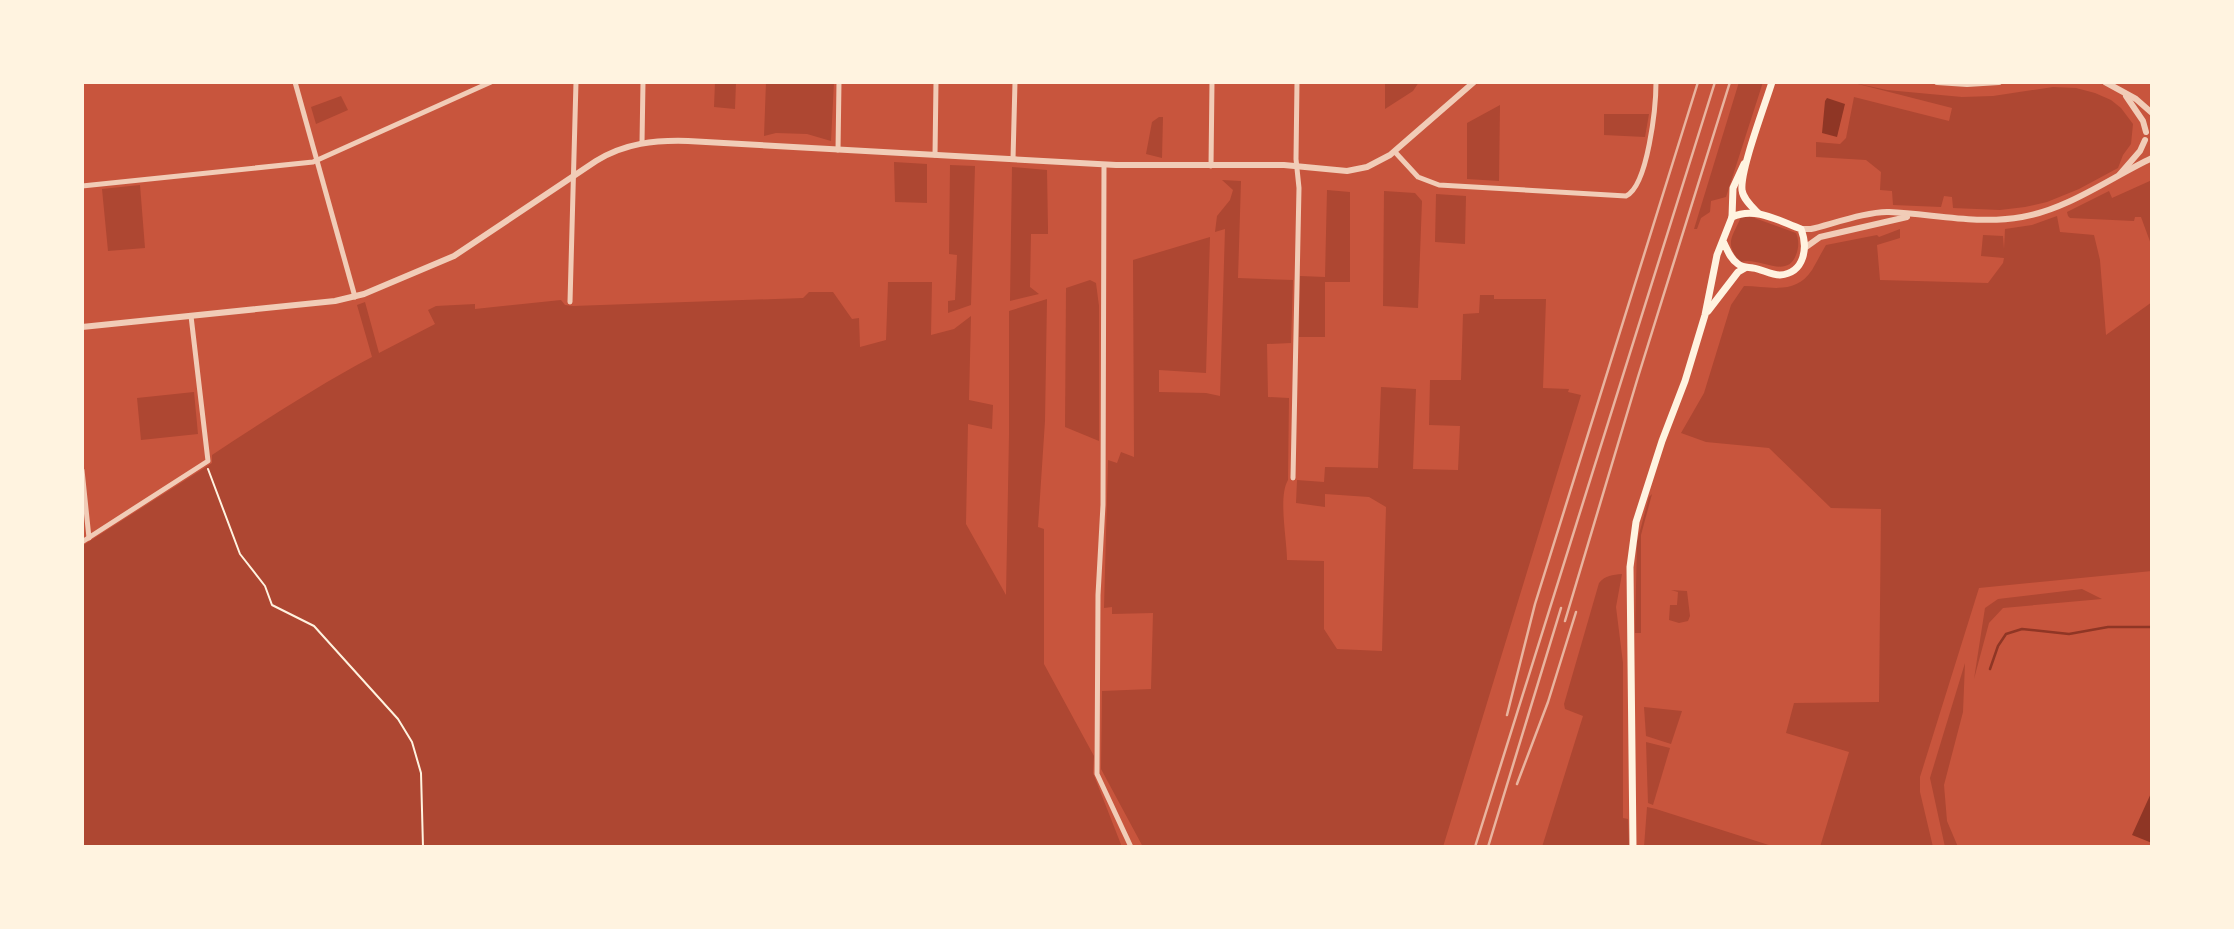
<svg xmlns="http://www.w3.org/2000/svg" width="2234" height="929" viewBox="0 0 2234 929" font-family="Figtree,sans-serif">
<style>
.green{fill:#ae4732}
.water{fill:#8f3625}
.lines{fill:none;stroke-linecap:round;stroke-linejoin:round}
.stream{stroke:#8f3625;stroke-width:2.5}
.path{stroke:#fff3e0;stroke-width:2}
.minor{stroke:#f1ccb7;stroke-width:5}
.tertiary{stroke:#f1ccb7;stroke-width:6}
.secondary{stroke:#fff3e0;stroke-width:7}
.rail{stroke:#e9b49f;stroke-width:2.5}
</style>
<rect width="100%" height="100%" fill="#c8553d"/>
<g class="green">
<polygon points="715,82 736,82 735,109 714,107"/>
<polygon points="766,82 834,82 831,141 807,134 776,133 764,136"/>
<polygon points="1385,82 1419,82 1413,91 1385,109"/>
<polygon points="1739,82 1763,82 1726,197 1711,201 1710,212 1701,218 1697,229 1694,229"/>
<polygon points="1850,82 1887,90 1962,97 1993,96 2053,87 2076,88 2095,93 2111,100 2121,108 2133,124 2131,144 2123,155 2118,168 2079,189 2047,202 2025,207 2000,210 1953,208 1952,197 1944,196 1941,207 1893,205 1892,191 1880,190 1881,172 1866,160 1816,157 1816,142 1840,144 1846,138 1854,97 1949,121 1952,108"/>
<polygon points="341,96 348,110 316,124 311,107"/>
<polygon points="1500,105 1499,181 1467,179 1467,123"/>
<polygon points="1604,114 1649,114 1645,137 1604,135"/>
<polygon points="1159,117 1163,117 1162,158 1146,154 1152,122"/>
<polygon points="894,162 927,164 927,203 895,202"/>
<polygon points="950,165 975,166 971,305 948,313 948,301 955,300 957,255 949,254"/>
<polygon points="1012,167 1047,170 1048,229 1048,234 1031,234 1030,287 1039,294 1010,301"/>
<path d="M1222,180L1241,181L1238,278L1293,280L1291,343L1267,344L1268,397L1289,398L1288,480C1278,497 1287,539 1287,560L1324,561V629L1337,649L1382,651L1386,507L1369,497L1325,494V507L1296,503L1297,480L1324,482L1325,467L1378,468L1381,387L1416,389L1413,469L1458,470L1460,426L1429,425L1430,380H1461L1463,314L1479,313L1480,295H1494V299H1546L1543,388L1569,389L1568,392L1581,395L1443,847H1143L1101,769L1102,691L1151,689L1153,613L1112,614V607L1104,608L1108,460L1117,463L1121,452L1134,457L1133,260L1210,237L1206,373L1159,370V392L1206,393L1220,396L1225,229L1215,232L1217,216L1230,200L1233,190Z"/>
<polygon points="2152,180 2152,247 2141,217 2135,217 2134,221 2070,218 2068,216 2067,212 2109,191 2112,198"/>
<polygon points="140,185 145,248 108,251 102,189"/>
<polygon points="1327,190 1350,192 1350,282 1325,282 1325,337 1299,337 1300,276 1325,277"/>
<polygon points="1384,191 1415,193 1422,201 1418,308 1383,306"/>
<polygon points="1436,194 1466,196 1465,244 1435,242"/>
<path d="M1749,216L1796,233C1799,240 1799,247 1796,255C1787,280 1758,256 1741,262C1723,244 1733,236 1741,217Z"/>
<path d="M2057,216L2060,232L2094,235L2100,260L2106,335L2152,302V571L1979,588L1920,777V792L1933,847H1820L1849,752L1786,733L1794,703L1879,702L1881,509L1831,508L1769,448L1706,442L1681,433L1704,393L1731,305L1744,286C1769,286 1795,296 1812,270C1817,262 1821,253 1826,245L1877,235L1879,237L1900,229V238L1877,245L1880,280L1988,283L2003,263L2004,258L1981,256L1983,235L2003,236L2004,249L2005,229L2032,225Z"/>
<polygon points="1090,280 1096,283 1099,306 1099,441 1065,427 1066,288"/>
<path d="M888,282H932L931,335L954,329L971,316L969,400L993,405L992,429L968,424L966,524L1006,595L1009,435V311L1047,299L1045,421L1038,527L1044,529V664L1094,756L1093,773L1122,847H82V546L212,463V455C264,421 317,386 372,357L357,305L365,302L379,353L435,324L428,310L436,306L475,304V309L561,300L565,305L573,306L803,298L809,292H833L852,319L859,318L860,347L886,340Z"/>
<polygon points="194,392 198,434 141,440 137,398"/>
<polygon points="1652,494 1641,535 1641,633 1635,633 1637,542 1649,497"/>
<path d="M1622,574L1616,607L1623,663V818L1628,819L1629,847H1542L1583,716L1565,709L1564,704L1599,583C1606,575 1612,575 1622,574Z"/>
<polygon points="2082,589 2102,599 2003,608 1989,623 1974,679 1985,608 1998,599"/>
<polygon points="1671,590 1687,591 1690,616 1688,621 1679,623 1669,620 1670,605 1677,605 1678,592"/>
<polygon points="1965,663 1963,712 1944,785 1947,821 1958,847 1945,847 1930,778"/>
<polygon points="1644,707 1682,711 1671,744 1646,736"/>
<polygon points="1646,742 1670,748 1653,805 1648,803"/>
<polygon points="1647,807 1656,809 1775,847 1644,847"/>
</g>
<g class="water">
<polygon points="1827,98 1845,104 1837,137 1822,133 1825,101"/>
<polygon points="2152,791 2152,843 2132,835"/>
</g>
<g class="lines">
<polyline class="stream" points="1990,669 1998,646 2006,634 2022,629 2069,634 2108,627 2152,627"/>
<polyline class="path" points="208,469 240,554 265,586 272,605 314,626 398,719 412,742 421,773 423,847"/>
<g class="minor">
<polyline points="295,82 355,297"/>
<polyline points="642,143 643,82"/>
<polyline points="838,150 839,82"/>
<path d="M1395,152L1418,177L1439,185L1626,196C1648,186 1656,106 1656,82"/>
<polyline points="935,155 936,82"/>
<polyline points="1013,159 1015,82"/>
<polyline points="1104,165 1103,505 1098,595 1097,774 1131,847"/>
<polyline points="1211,166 1212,82"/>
<polyline points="82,186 313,162 491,82"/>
<polyline points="570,302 576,82"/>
<polyline points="82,470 89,538"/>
<polyline points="1293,478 1299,188 1296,159 1297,82"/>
<polyline points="82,542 208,461 191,316"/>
</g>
<g class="tertiary">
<polyline points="1937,82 1967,84 1999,82"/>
<polyline points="2105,82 2136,99 2152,113"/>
<polyline points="2126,96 2143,121 2146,132"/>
<polyline points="2120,174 2140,151 2145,140"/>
<path d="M1801,229H1811C1832,224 1869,211 1889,212C1933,214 1978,225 2022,217C2068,209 2110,178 2152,158"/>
<polyline points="1806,247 1820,237 1907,217"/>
<path d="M82,327L335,301L364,294L454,256L596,161C625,143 655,140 688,141L1116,165H1284L1347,171L1367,167L1390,155L1474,82"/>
</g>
<g class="secondary">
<path d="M1758,213C1752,207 1743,199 1742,190C1740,170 1765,105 1772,82"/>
<polyline points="1732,217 1733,188 1744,164"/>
<polyline points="1708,311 1738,272 1745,268"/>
<path d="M1633,847L1630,567L1636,522L1662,441L1685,381L1705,315L1717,255L1732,217C1755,206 1779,221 1801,229C1808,247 1805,273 1780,275C1770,275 1762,269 1753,268C1748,267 1743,268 1738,264C1730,259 1727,249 1723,241"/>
</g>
<g class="rail">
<polyline points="1565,621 1638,377 1730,82"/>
<polyline points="1507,715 1535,604 1698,82"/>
<polyline points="1517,784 1548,702 1576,612"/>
<polyline points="1475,847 1715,82"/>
<polyline points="1488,847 1561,608"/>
</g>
</g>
<rect width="2234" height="929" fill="none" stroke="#fff3e0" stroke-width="168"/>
</svg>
